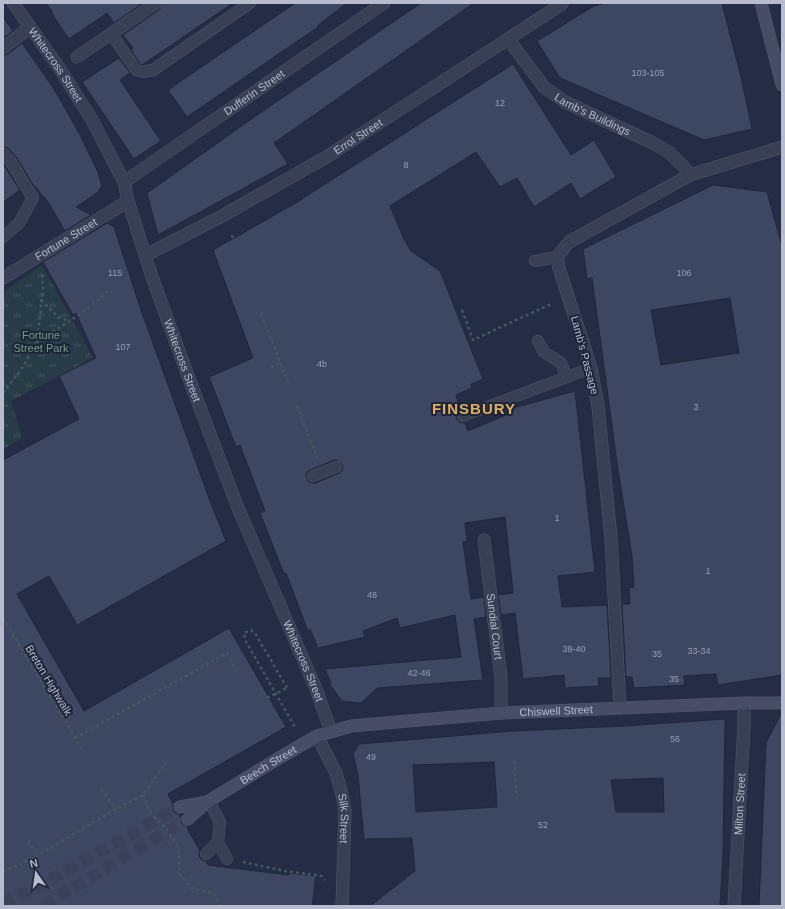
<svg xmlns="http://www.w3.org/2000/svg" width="785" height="909" viewBox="0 0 785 909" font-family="Helvetica,sans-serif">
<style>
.park{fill:url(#park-tufts)}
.building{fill:#3e4762;stroke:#20263c;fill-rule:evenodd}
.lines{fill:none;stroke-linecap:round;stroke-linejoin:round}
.tertiary-tunnel{stroke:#3b415a;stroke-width:12;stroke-dasharray:12 6;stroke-linecap:butt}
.secondary-tunnel{stroke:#3b415a;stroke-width:12;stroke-dasharray:12 6;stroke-linecap:butt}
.service-casing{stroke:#52576b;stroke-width:12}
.minor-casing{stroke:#52576b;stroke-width:13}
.secondary-casing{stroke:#52576b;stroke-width:13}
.path{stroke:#42585f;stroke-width:2.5;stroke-dasharray:3 3;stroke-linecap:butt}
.service{stroke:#393f54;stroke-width:11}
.minor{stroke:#393f54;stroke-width:12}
.secondary{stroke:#474d67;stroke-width:12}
.path-bridge{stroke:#42585f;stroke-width:2.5;stroke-dasharray:3 3;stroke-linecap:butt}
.labels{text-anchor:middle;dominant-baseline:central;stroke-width:4;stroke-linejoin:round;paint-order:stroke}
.number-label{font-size:9px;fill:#999eb3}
.street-label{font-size:11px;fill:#b7bbce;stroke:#1e243a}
.park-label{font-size:11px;fill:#6ca082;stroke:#1e243a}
.district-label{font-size:15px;font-weight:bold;letter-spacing:1px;fill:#dfaf61;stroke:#1e243a}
</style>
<defs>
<pattern id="park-tufts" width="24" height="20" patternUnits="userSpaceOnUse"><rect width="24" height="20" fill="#273c46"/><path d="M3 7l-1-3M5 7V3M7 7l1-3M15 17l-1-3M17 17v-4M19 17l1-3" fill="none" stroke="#445660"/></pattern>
</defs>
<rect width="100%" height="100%" fill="#252c45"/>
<polygon class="park" points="42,265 93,358 11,401 22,438 3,450 3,292"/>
<g class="building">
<polygon points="46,3 143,3 114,23 107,13 69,39 52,14 53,13"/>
<polygon points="163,3 233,3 142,65 140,64 131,50 133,48 123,35 160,9"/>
<polygon points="295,3 347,3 317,26 318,27 187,117 168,90"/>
<polygon points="421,3 474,3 274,143 288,164 158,235 147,193 260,113"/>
<polygon points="606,3 722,3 741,77 752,129 704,140 560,78 537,41 594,6"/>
<polygon points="3,17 13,31 3,38"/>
<polygon points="22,43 54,89 79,133 98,172 102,186 98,192 76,207 91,215 65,231 48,202 32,183 17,158 8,148 3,146 3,55 8,54"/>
<polygon points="119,58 130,73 120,80 161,141 134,159 82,82"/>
<path d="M513,64L571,155L594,140L616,177L580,199L571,183L534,207L517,178L500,187L476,152L390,206L404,239L411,251L440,271L483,379L471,384L472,388L456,395L460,409L457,412L456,418L459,422L465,423L468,431L513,412V408L575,391L595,572L558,576L562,607L607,605L611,678H598L599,686L565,688L564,675L523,679L515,613L501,615L498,595L513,593L505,517L465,523L467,541L463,542L471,599L484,597L486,617L474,619L483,680L377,688L361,703L342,701L330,685L331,683L325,669L461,657L455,615L400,628L397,618L363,631L365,637L318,648L310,629L308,631L286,573L284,574L260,513L265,511L240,445L236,447L209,377L253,358L213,250L294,204ZM334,460H337L342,464L343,468L341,472L316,483H312L308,481L306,475L308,471Z"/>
<polygon points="3,164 20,190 3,202"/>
<path d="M713,185L767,192L782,246V675L718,685L716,674L684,676L685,685L634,688L632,677H626L622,604H630L629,588L634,587L632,556L618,470L592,278L587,279L583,249ZM730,298L739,353L661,365L651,310Z"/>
<polygon points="107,223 114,227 142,313 210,501 226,541 77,625 49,576 17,594 84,711 229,628 286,727 168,794 173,804 173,808 174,812 179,814 182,824 186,826 200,851 199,856 201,859 206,861 208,865 289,875 289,873 316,876 312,906 3,906 3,460 79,419 59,376 96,358 76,313 73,315 43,262"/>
<polygon points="782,712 782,906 759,906 766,743"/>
<path d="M725,719L723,854L720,906H370L415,871L412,838L364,839L358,775L353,754L359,744L513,731L625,726ZM494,762L497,807L416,812L413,765ZM663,778L664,812H616L611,780Z"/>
</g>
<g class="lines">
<polyline class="tertiary-tunnel" points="3,895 8,903"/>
<g class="secondary-tunnel">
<polyline points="3,906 180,807"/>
<polyline points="43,906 188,819"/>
</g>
<defs>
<g id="service">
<polyline points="111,33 136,70 143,72 153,70 250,3"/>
<polyline points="3,153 11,162 33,198 19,223 3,237"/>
<polyline points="535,261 557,257"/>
<polyline points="538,341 544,352 561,363 567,377"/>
<polyline points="463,416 591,368"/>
<polyline points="313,476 336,467"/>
<polyline points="209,801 220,822 218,842 227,859"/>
<polyline points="206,854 218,842"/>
</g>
<g id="minor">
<path id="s1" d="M13,3L60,69L92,120L124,182L128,201L152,277L191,384L238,508L316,689L331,731"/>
<path id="s2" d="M508,39L544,87L565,102L653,143L670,153L683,166L690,175"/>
<polyline points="3,48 30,27"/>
<polyline points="77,57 156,3"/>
<path id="s3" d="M124,182L384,3"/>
<path id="s4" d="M146,255L224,215L328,156L562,4"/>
<path id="s5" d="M3,278L128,201"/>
<path id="s6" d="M484,540L501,677V713"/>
<polyline points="620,708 611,538 598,406 591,368 559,268 557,257 569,242 690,175 782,147"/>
<path id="s7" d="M317,736L336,773L342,794L345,810L342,906"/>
<path id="s8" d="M734,906L744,726V703"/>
</g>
<g id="secondary">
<polyline points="761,3 782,85"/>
<polyline points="180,807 207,802"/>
<path id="s9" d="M188,819L207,802L279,758L317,736L351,726L501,713L744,703H782"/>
</g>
</defs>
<use href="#service" class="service-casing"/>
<use href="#minor" class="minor-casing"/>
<use href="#secondary" class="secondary-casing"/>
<g class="path">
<polyline points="232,235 233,239"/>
<polyline points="41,300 58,317 69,321"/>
<polyline points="462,310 473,340 553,303"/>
<polyline points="261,313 289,385"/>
<path d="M37,341C62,326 87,312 107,291"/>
<polyline points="271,367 280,363"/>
<polyline points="3,393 22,368 37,342 43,288 42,273"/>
<polyline points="297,406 317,458"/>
<polyline points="3,618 82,749"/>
<polyline points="287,688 255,633 251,630 244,633 245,640 295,727"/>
<polyline points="75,738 227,653 236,671"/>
<polyline points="514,761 517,798"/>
<polyline points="101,789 116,809"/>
<polyline points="143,795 151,814 165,827 178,847 180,874 191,888 214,894 221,906"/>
<polyline points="28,841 37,856"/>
<polyline points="243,862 285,871 322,876 325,880"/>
<polyline points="3,872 37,856 116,809 143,795 166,762"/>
</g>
<use href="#service" class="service"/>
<use href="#minor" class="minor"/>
<use href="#secondary" class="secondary"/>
<polyline class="path-bridge" points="267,698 287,688"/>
</g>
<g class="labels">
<g class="number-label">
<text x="648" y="73">103-105</text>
<text x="500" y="103">12</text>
<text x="406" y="165">8</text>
<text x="115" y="273">115</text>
<text x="684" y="273">106</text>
<text x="123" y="347">107</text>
<text x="322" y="364">4b</text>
<text x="696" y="407">3</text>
<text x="557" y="518">1</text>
<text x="708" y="571">1</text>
<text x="372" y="595">48</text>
<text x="574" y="649">39-40</text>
<text x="699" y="651">33-34</text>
<text x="657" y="654">35</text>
<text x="419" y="673">42-46</text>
<text x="674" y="679">35</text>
<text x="675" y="739">56</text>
<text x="371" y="757">49</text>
<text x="543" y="825">52</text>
</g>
<g class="street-label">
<text stroke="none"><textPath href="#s1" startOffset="75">Whitecross Street</textPath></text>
<text stroke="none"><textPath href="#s3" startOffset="158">Dufferin Street</textPath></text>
<text stroke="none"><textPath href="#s2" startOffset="116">Lamb's Buildings</textPath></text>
<text stroke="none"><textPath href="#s4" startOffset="243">Errol Street</textPath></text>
<text stroke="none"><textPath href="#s5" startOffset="74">Fortune Street</textPath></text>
<text transform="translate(585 355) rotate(75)">Lamb's Passage</text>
<text stroke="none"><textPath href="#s1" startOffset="399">Whitecross Street</textPath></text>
<text stroke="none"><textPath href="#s6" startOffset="87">Sundial Court</textPath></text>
<text stroke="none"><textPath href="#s1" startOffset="723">Whitecross Street</textPath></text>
<text transform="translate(49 680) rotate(59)">Breton Highwalk</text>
<text stroke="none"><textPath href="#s9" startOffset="395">Chiswell Street</textPath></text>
<text stroke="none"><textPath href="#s9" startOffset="97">Beech Street</textPath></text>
<text stroke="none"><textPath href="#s8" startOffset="102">Milton Street</textPath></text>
<text stroke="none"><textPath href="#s7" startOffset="88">Silk Street</textPath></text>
</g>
<g class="park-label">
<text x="41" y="335">Fortune<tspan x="41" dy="13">Street Park</tspan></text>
</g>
<g class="district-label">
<text x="474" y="408">FINSBURY</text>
</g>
</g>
<rect width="785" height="909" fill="none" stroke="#b7bbce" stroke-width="8"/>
<g transform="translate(36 873) rotate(347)" stroke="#1e243a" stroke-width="3" paint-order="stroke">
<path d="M0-3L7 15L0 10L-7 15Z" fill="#b7bbce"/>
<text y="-6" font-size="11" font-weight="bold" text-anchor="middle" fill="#b7bbce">N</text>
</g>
</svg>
